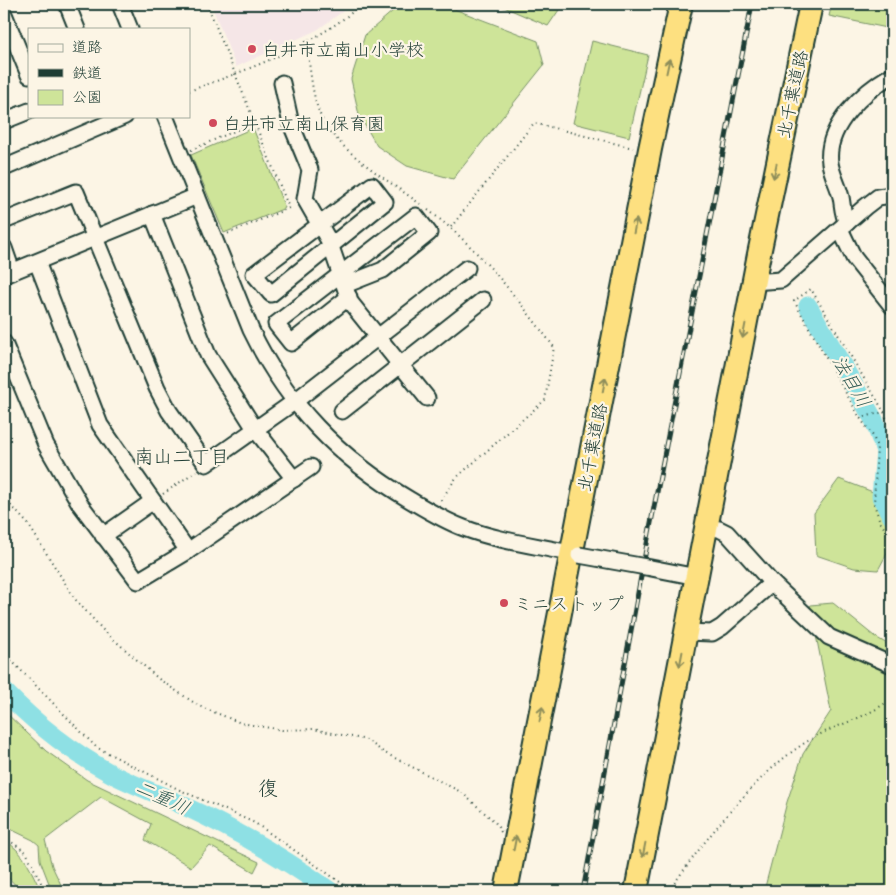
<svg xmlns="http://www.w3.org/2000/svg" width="896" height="895" viewBox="0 0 896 895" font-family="Delius,'Klee One',sans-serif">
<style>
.built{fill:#f5e6e7}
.green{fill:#cee499;stroke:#769066}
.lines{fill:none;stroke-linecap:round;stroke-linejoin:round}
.river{stroke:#8ee0e4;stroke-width:19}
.minor-casing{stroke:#1f3d34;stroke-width:19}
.highway-casing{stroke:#1f3d34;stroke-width:26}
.path{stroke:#1f3d34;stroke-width:2;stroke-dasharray:1 4;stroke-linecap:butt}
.minor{stroke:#fcf5e5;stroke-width:15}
.highway{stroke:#fde080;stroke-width:22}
.rail-casing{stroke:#1f3d34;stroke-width:5}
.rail{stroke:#fcf5e5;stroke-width:3;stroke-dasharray:9;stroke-linecap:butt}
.minor-bridge-casing{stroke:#1f3d34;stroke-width:19;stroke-linecap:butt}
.minor-bridge{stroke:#fcf5e5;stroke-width:15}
.oneway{stroke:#8e8e5a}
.poi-dot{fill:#d1495b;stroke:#fcf5e5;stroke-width:2}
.labels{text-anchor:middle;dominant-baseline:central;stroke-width:4.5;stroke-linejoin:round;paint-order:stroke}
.poi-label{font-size:18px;fill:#1f3d34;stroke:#fcf5e5;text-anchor:start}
.street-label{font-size:18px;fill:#1f3d34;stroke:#fcf5e5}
.water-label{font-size:19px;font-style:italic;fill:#355e57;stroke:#fcf5e5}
.neighbourhood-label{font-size:19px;fill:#1f3d34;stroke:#fcf5e5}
.quarter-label{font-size:20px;fill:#1f3d34;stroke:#fcf5e5}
</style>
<rect width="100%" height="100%" fill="#fcf5e5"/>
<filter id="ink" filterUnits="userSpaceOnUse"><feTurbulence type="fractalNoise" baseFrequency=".02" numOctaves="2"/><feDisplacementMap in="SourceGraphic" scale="10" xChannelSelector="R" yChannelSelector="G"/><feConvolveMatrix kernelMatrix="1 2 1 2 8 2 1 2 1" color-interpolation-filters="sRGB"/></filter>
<g filter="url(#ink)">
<polygon class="built" points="211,4 353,4 317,30 236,67"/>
<g class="green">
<polygon points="401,4 441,4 538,41 544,65 453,179 407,166 377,146 359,115 351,79 365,35"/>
<polygon points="497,4 563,4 548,26"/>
<polygon points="832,4 892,4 892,29 829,16"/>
<polygon points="592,41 648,55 629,137 573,123"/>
<polygon points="253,128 285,208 224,233 191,155"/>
<polygon points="839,479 873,492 892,531 892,544 878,570 854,568 816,555 814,513"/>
<polygon points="833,603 874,636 892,647 892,891 764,891 787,802 803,754 831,711 810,605"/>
<polygon points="4,711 46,751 87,780 259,862 254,872 210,846 191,867 145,840 151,824 101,797 45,840 52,866 64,891 52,891 40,860 39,845 33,840 4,826"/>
<path d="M4,840C24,851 31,871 41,891H21L4,873Z"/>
</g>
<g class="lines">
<g class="river">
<polyline points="808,306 874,420 885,451 881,497 892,517"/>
<path d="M4,691C36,724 71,752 112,774C135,786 159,794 182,805C234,829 284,858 330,891"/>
</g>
<defs>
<g id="minor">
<polyline points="67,4 77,29"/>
<polyline points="120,4 130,29"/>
<polyline points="4,14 29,75"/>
<polyline points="282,83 291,124 310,170 305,199 329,241 350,302 427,398"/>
<path d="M165,116L251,330C287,405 339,458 410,500C427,510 445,521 464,528C501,542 541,546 579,555"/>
<polyline points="4,121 29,111"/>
<polyline points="4,168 125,116"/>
<polygon points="372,185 385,202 271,294 254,274"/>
<polyline points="152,214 208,355 255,429 294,479"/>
<polyline points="4,221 76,192 157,388 169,411 206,464 294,402 467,268"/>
<path d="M847,223C842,213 843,207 841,197C838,185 832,175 830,163C825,126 864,91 892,75"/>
<polyline points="840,229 854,258 892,306"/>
<polyline points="4,248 12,271"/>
<polyline points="37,262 100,425 188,551"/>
<polyline points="4,275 197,196"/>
<polyline points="753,282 781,280 865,207 878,197 892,195"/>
<polyline points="345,285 383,270 429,233 416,216 276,324 291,343 349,297"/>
<polyline points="4,343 46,445 80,504 138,581 188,551 311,467"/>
<polyline points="342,411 483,300"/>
<polyline points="706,527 719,529 727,533 772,583 829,637 892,665"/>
<polyline points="103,536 153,501"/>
<polyline points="646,567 697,577"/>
<polyline points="686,632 712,633 722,627 772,583"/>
</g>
<g id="highway">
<polyline points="506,891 650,149 681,4"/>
<polyline points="636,891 759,254 811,4"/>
</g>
</defs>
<use href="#minor" class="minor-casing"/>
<use href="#highway" class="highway-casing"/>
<g class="path">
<polyline points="207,4 289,208 227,234"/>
<path d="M306,41C310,64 311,90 319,112C332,148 390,181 420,204"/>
<path d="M189,91C249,69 313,47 362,4"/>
<polyline points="191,150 255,122"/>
<path d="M428,210C479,248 516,297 554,347L545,400L456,478L439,503"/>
<polyline points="451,227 534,123 633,148"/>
<polyline points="860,418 892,410"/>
<polyline points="892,437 884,412 811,289 794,301 860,418 873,436 877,447 874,504 880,522 892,539"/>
<polyline points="163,494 196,471"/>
<polyline points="4,498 28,524 75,599 103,630 160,680 199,706 241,723 282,730 313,729 367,740 383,752 461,792 495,822 501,832"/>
<polyline points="4,653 96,747 180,790 255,823 353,891"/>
<polyline points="4,837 26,852 45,891"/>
<path d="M669,891C702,843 758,771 808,741C835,724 867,719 892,698"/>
</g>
<use href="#minor" class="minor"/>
<use href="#highway" class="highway"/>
<defs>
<polyline id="rail" points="583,891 649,533 752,4"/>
</defs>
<use href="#rail" class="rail-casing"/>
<use href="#rail" class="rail"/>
<defs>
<polyline id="minor-bridge" points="579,555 646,567"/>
</defs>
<use href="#minor-bridge" class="minor-bridge-casing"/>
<use href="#minor-bridge" class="minor-bridge"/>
</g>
<defs><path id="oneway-shaft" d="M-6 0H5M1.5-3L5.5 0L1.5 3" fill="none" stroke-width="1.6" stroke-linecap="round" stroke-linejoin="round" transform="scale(1.25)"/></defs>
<g class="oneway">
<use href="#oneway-shaft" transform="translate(668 66) rotate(-78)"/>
<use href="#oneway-shaft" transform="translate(775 171) rotate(102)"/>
<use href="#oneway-shaft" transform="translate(635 226) rotate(-79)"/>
<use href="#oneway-shaft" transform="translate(744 331) rotate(101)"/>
<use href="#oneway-shaft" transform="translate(604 385) rotate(-79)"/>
<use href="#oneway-shaft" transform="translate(681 659) rotate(101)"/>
<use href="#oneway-shaft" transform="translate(541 714) rotate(-79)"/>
<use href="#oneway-shaft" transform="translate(515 843) rotate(-79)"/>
<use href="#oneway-shaft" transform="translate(644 850) rotate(101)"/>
</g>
</g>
<g class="poi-dot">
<circle cx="252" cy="49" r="5"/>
<circle cx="213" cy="123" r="5"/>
<circle cx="504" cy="603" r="5"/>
</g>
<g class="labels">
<g class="poi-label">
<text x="262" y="49">白井市立南山小学校</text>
<text x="223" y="123">白井市立南山保育園</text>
<text x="514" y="603">ミニストップ</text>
</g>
<g class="street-label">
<text transform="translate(792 94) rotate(-78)">北千葉道路</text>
<text transform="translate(592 447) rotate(-79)">北千葉道路</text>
</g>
<g class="water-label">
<text transform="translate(852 381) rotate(60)">法目川</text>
<text transform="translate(163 797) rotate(25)">二重川</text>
</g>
<g class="neighbourhood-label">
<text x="182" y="456">南山二丁目</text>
</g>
<g class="quarter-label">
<text x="268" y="787">復</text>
</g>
</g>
<rect width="896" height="895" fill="none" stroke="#fcf5e5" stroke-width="20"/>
<rect x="10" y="10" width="876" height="875" fill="none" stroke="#1f3d34" stroke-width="2" filter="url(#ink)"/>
<rect x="28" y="28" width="162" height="90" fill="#fcf5e5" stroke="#a4ab9e"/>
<rect x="38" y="44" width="25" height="8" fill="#fcf5e5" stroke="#a4ab9e"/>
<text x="72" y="52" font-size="15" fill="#1f3d34">道路</text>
<rect x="38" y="69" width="25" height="8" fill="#1f3d34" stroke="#a4ab9e"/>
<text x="72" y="78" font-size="15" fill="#1f3d34">鉄道</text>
<rect x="38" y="90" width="25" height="15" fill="#cee499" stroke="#a4ab9e"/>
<text x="72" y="102" font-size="15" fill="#1f3d34">公園</text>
</svg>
